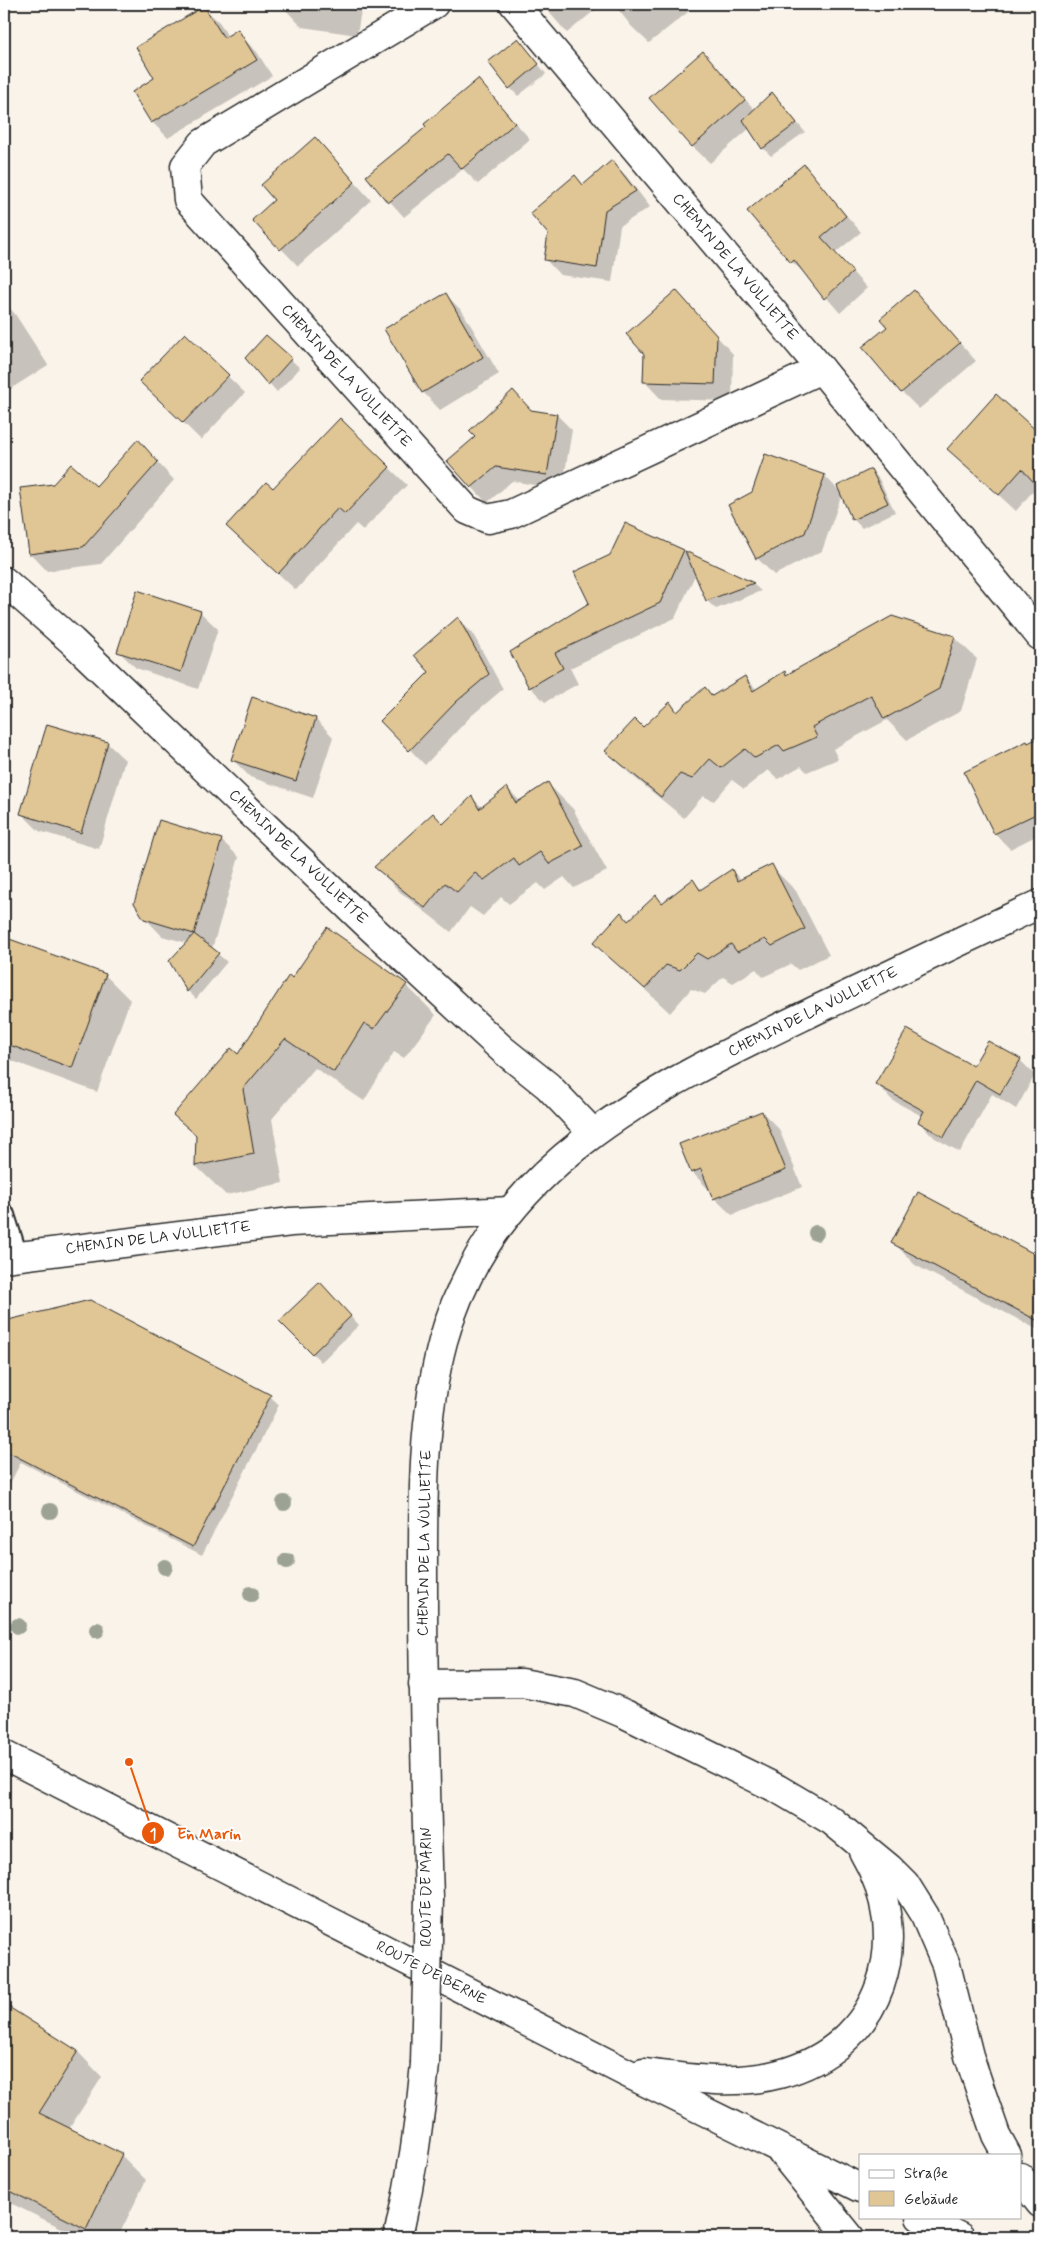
<svg xmlns="http://www.w3.org/2000/svg" width="1044" height="2241" viewBox="0 0 1044 2241" font-family="Mynerve,sans-serif">
<style>
.shadow{fill:#0003}
.building{fill:#e0c595;stroke:#2b2b2b}
.lines{fill:none;stroke-linecap:round;stroke-linejoin:round}
.lane-casing{stroke:#2b2b2b;stroke-width:24}
.street-casing{stroke:#2b2b2b;stroke-width:31}
.secondary-casing{stroke:#2b2b2b;stroke-width:31}
.primary-casing{stroke:#2b2b2b;stroke-width:31}
.lane{stroke:#fff;stroke-width:20}
.street{stroke:#fff;stroke-width:28}
.secondary{stroke:#fff;stroke-width:28}
.primary{stroke:#fff;stroke-width:28}
.secondary-bridge-casing{stroke:#2b2b2b;stroke-width:31;stroke-linecap:butt}
.secondary-bridge{stroke:#fff;stroke-width:28}
.tree{fill:#9ca395}
.labels{text-anchor:middle;dominant-baseline:central;stroke-width:4;stroke-linejoin:round;paint-order:stroke}
.street-label{font-size:15px;fill:#2b2b2b;stroke:#fff}
.leader{fill:none;stroke:#e8590c;stroke-width:2}
.callout-dot{fill:#e8590c;stroke:#fff;stroke-width:2}
.mark-label{font-size:15px;text-anchor:middle;font-weight:bold;fill:#fff}
.callout-label{font-size:16px;text-anchor:middle;font-weight:bold;fill:#e8590c;stroke:#fff;stroke-width:4;stroke-linejoin:round;paint-order:stroke}
</style>
<rect width="100%" height="100%" fill="#f9f3ea"/>
<filter id="ink" filterUnits="userSpaceOnUse"><feTurbulence type="fractalNoise" baseFrequency=".02" numOctaves="2"/><feDisplacementMap in="SourceGraphic" scale="10" xChannelSelector="R" yChannelSelector="G"/><feConvolveMatrix kernelMatrix="1 2 1 2 8 2 1 2 1" color-interpolation-filters="sRGB"/></filter>
<g filter="url(#ink)">
<g class="shadow">
<polygon points="286,4 362,4 357,35 302,27 285,9"/>
<polygon points="542,4 590,4 595,10 567,33"/>
<polygon points="614,4 690,4 688,12 649,43 631,26"/>
<polygon points="204,8 220,23 228,37 241,36 257,52 272,76 168,138 152,122 134,92 156,79"/>
<polygon points="526,48 546,74 518,96 510,88"/>
<polygon points="703,53 755,110 772,93 805,132 771,156 763,148 750,128 710,163 692,146"/>
<polygon points="477,80 530,139 478,184 463,169 404,217 367,176 428,127"/>
<polygon points="315,138 371,200 298,266 254,220 275,200"/>
<polygon points="612,161 627,177 650,207 620,226 612,282 560,275 545,259 575,176 584,186"/>
<polygon points="803,166 861,232 835,253 867,288 840,313 808,276 792,262"/>
<polygon points="675,291 733,354 732,401 661,399 644,381"/>
<polygon points="914,292 976,361 919,409 902,392 889,327"/>
<polygon points="445,294 463,312 499,374 440,410 423,392 386,329"/>
<polygon points="4,302 15,314 48,365 4,393"/>
<polygon points="185,335 245,393 201,440 141,381"/>
<polygon points="266,337 300,368 277,392 247,358"/>
<polygon points="996,395 1040,435 1040,487 1038,485 1016,511 949,449"/>
<polygon points="531,411 557,415 572,430 562,490 512,481 487,503 472,487"/>
<polygon points="340,420 407,485 363,530 356,524 296,590 245,543 273,489"/>
<polygon points="138,441 174,480 101,564 47,571 30,553 96,487"/>
<polygon points="871,470 879,479 895,512 862,528 853,519 842,494 822,551 774,575 757,558 825,476 840,492"/>
<polygon points="683,551 689,557 688,553 753,584 761,591 716,609 707,601 696,573 675,618 570,668 578,684 545,702 530,687 511,652"/>
<polygon points="200,612 218,629 198,689 136,668 118,651"/>
<polygon points="458,619 473,634 503,689 470,717 425,765 382,721 431,672"/>
<polygon points="954,637 977,659 961,711 907,740 887,720 833,749 838,759 807,772 801,766 778,779 768,770 744,789 732,780 714,801 703,796 684,818 629,773 607,751 643,729 670,704 678,712 705,688 714,697 745,677 757,690 785,673 787,676"/>
<polygon points="252,699 316,719 333,737 313,798 250,777 233,760"/>
<polygon points="1040,738 1040,834 1010,849 995,834 966,772"/>
<polygon points="107,743 125,760 99,849 39,831 22,814"/>
<polygon points="548,784 573,809 607,871 574,888 564,877 545,890 538,883 509,904 501,897 483,916 470,907 451,932 400,892 376,867 444,825 472,798 483,808 507,788 521,802"/>
<polygon points="221,840 239,857 212,949 227,962 196,999 188,991 187,943 162,936 145,918"/>
<polygon points="771,866 796,891 829,955 798,970 791,964 763,977 756,969 733,983 723,977 705,994 691,989 670,1013 595,943 621,914 629,922 656,896 663,904 693,881 702,890 732,871 741,880"/>
<polygon points="4,938 105,975 130,1000 97,1092 4,1058"/>
<polygon points="293,980 406,985 436,1015 404,1058 394,1052 364,1101 315,1068 272,1119 283,1183 226,1195 196,1166 197,1137 175,1115 239,1056"/>
<polygon points="1040,1013 1040,1026 1035,1021"/>
<polygon points="1020,1060 1035,1075 1016,1109 992,1094 960,1152 935,1138 919,1122 922,1116 892,1100 877,1084"/>
<polygon points="762,1112 779,1129 802,1187 732,1215 714,1198 711,1189 709,1190 692,1172"/>
<polygon points="918,1193 1040,1258 1040,1331 915,1265 893,1242"/>
<polygon points="320,1284 359,1325 321,1362 281,1321"/>
<polygon points="90,1301 270,1396 279,1405 202,1555 21,1462 4,1495 4,1322"/>
<polygon points="4,2006 78,2052 102,2077 69,2129 121,2155 146,2180 118,2237 80,2237 4,2200"/>
</g>
<g class="building">
<polygon points="204,6 224,38 238,29 257,60 151,123 132,92 154,78 136,47"/>
<polygon points="518,38 539,64 509,89 488,62"/>
<polygon points="703,51 745,100 692,147 649,98"/>
<polygon points="478,79 515,123 462,169 448,154 388,203 366,176 426,127 424,124"/>
<polygon points="772,92 797,123 762,149 743,120"/>
<polygon points="315,137 355,182 280,250 252,220 274,200 261,185"/>
<polygon points="612,160 636,191 605,210 597,268 544,260 548,234 530,213 575,175 583,185"/>
<polygon points="804,164 846,216 821,237 853,272 824,299 794,260 791,263 747,211"/>
<polygon points="676,290 717,336 715,384 643,382 644,354 626,334"/>
<polygon points="914,290 960,343 901,393 862,347 887,327 880,319"/>
<polygon points="446,293 483,357 422,393 384,329"/>
<polygon points="185,333 229,375 183,423 139,381"/>
<polygon points="266,335 292,358 268,385 245,358"/>
<polygon points="513,390 531,410 557,414 547,475 496,467 471,488 447,461 475,437 469,431"/>
<polygon points="996,394 1040,434 1040,489 1022,469 999,495 947,449"/>
<polygon points="340,418 390,467 345,514 338,508 278,574 226,526 266,482 273,488"/>
<polygon points="138,439 158,462 83,547 29,554 20,488 53,484 71,464 96,486"/>
<polygon points="765,454 825,475 805,533 756,559 728,505 752,492"/>
<polygon points="871,469 888,503 852,520 837,486"/>
<polygon points="625,523 684,550 660,603 555,653 563,668 529,688 510,652 589,603 574,572 610,555"/>
<polygon points="685,551 754,583 706,601"/>
<polygon points="137,590 201,611 181,672 117,652"/>
<polygon points="892,616 955,636 939,689 884,719 871,695 812,727 817,737 784,751 779,745 755,758 745,749 721,768 710,759 692,779 680,774 661,797 605,751 635,719 643,727 670,702 677,712 705,687 712,696 745,676 753,691 785,671 786,675"/>
<polygon points="458,617 489,674 456,702 409,751 380,721 429,672 414,655"/>
<polygon points="252,697 316,718 296,781 231,760"/>
<polygon points="47,724 108,742 81,833 20,814"/>
<polygon points="1040,737 1040,812 994,834 964,772 1027,741 1028,743"/>
<polygon points="548,782 583,846 549,864 540,852 519,866 514,858 484,880 475,873 457,892 445,883 425,908 374,867 433,813 443,824 472,796 479,809 507,787 516,803"/>
<polygon points="159,820 222,839 194,934 144,919 134,903"/>
<polygon points="772,864 805,929 772,946 765,939 737,952 731,944 707,959 697,953 680,970 666,965 645,989 593,943 621,912 628,921 656,895 662,903 693,879 700,890 732,869 737,881"/>
<polygon points="327,927 407,984 374,1029 364,1023 334,1072 285,1039 243,1089 254,1154 195,1166 196,1135 173,1115 231,1048 238,1054 289,975 292,978"/>
<polygon points="194,934 219,953 187,992 169,961"/>
<polygon points="4,937 106,974 72,1068 4,1043"/>
<polygon points="907,1029 973,1066 988,1041 1021,1059 1000,1094 976,1080 944,1137 918,1122 924,1111 875,1084"/>
<polygon points="762,1111 786,1170 713,1199 701,1169 691,1173 679,1144"/>
<polygon points="918,1192 1040,1257 1040,1322 891,1243"/>
<polygon points="320,1282 351,1316 312,1354 279,1321"/>
<polygon points="90,1300 271,1395 193,1547 4,1450 4,1321"/>
<polygon points="4,2004 78,2051 39,2113 122,2154 86,2229 4,2188"/>
</g>
<g class="lines">
<defs>
<polyline id="lane" points="4,1215 17,1256"/>
<g id="street">
<polyline points="434,4 203,143 185,166 188,200 467,510 488,519 511,514 821,369"/>
<polyline points="514,4 821,369 1040,636"/>
<polyline points="4,581 72,641 366,923 503,1050 548,1086 592,1132"/>
<polyline points="4,1258 291,1222 510,1211"/>
</g>
<g id="secondary">
<path d="M429,1899C426,1797 423,1695 423,1593C423,1509 421,1423 443,1341C493,1160 663,1084 818,1009C892,974 966,938 1040,904"/>
<path d="M398,2237C411,2180 420,2122 425,2064"/>
</g>
<g id="primary">
<polyline points="423,1684 522,1683 575,1693 625,1714 778,1789 832,1821 889,1868 905,1884 925,1916 946,1965 969,2056 981,2092 996,2135 1007,2155"/>
<polyline points="4,1755 625,2072 860,2188"/>
<path d="M643,2073C688,2078 735,2086 779,2074C883,2047 916,1940 863,1851"/>
<polyline points="782,2153 850,2237"/>
<polyline points="1020,2177 1040,2203"/>
<polyline points="920,2217 960,2237"/>
</g>
</defs>
<use href="#lane" class="lane-casing"/>
<use href="#street" class="street-casing"/>
<use href="#secondary" class="secondary-casing"/>
<use href="#primary" class="primary-casing"/>
<use href="#lane" class="lane"/>
<use href="#street" class="street"/>
<use href="#secondary" class="secondary"/>
<use href="#primary" class="primary"/>
<defs>
<polyline id="secondary-bridge" points="425,2064 429,1899"/>
</defs>
<use href="#secondary-bridge" class="secondary-bridge-casing"/>
<use href="#secondary-bridge" class="secondary-bridge"/>
</g>
<g class="tree">
<circle cx="816" cy="1233" r="8"/>
<circle cx="284" cy="1503" r="8"/>
<circle cx="50" cy="1511" r="8"/>
<circle cx="287" cy="1561" r="8"/>
<circle cx="165" cy="1567" r="8"/>
<circle cx="251" cy="1594" r="8"/>
<circle cx="18" cy="1626" r="8"/>
<circle cx="97" cy="1630" r="8"/>
</g>
</g>
<g class="labels">
<g class="street-label">
<text transform="translate(735 267) rotate(50)">CHEMIN DE LA VULLIETTE</text>
<text transform="translate(346 376) rotate(48)">CHEMIN DE LA VULLIETTE</text>
<text transform="translate(298 857) rotate(44)">CHEMIN DE LA VULLIETTE</text>
<text transform="translate(813 1012) rotate(-26)">CHEMIN DE LA VULLIETTE</text>
<text transform="translate(158 1238) rotate(-7)">CHEMIN DE LA VULLIETTE</text>
<text transform="translate(425 1543) rotate(-89)">CHEMIN DE LA VULLIETTE</text>
<text transform="translate(427 1887) rotate(-90)">ROUTE DE MARIN</text>
<text transform="translate(431 1973) rotate(27)">ROUTE DE BERNE</text>
</g>
</g>
<path class="leader" d="M129 1762L153 1833"/>
<g class="callout-dot">
<circle cx="129" cy="1762" r="5"/>
<circle cx="153" cy="1833" r="12"/>
</g>
<g class="mark-label">
<text x="153" y="1839">1</text>
</g>
<g class="callout-label">
<text x="209" y="1839">En Marin</text>
</g>
<rect width="1044" height="2241" fill="none" stroke="#fff" stroke-width="20"/>
<rect x="10" y="10" width="1024" height="2221" fill="none" stroke="#2b2b2b" stroke-width="2" filter="url(#ink)"/>
<rect x="859" y="2154" width="162" height="65" fill="#ffffff" stroke="#aaaaaa"/>
<rect x="869" y="2170" width="25" height="8" fill="#ffffff" stroke="#aaaaaa"/>
<text x="904" y="2178" font-size="15" fill="#2b2b2b">Straße</text>
<rect x="869" y="2191" width="25" height="15" fill="#e0c595" stroke="#aaaaaa"/>
<text x="904" y="2204" font-size="15" fill="#2b2b2b">Gebäude</text>
</svg>
